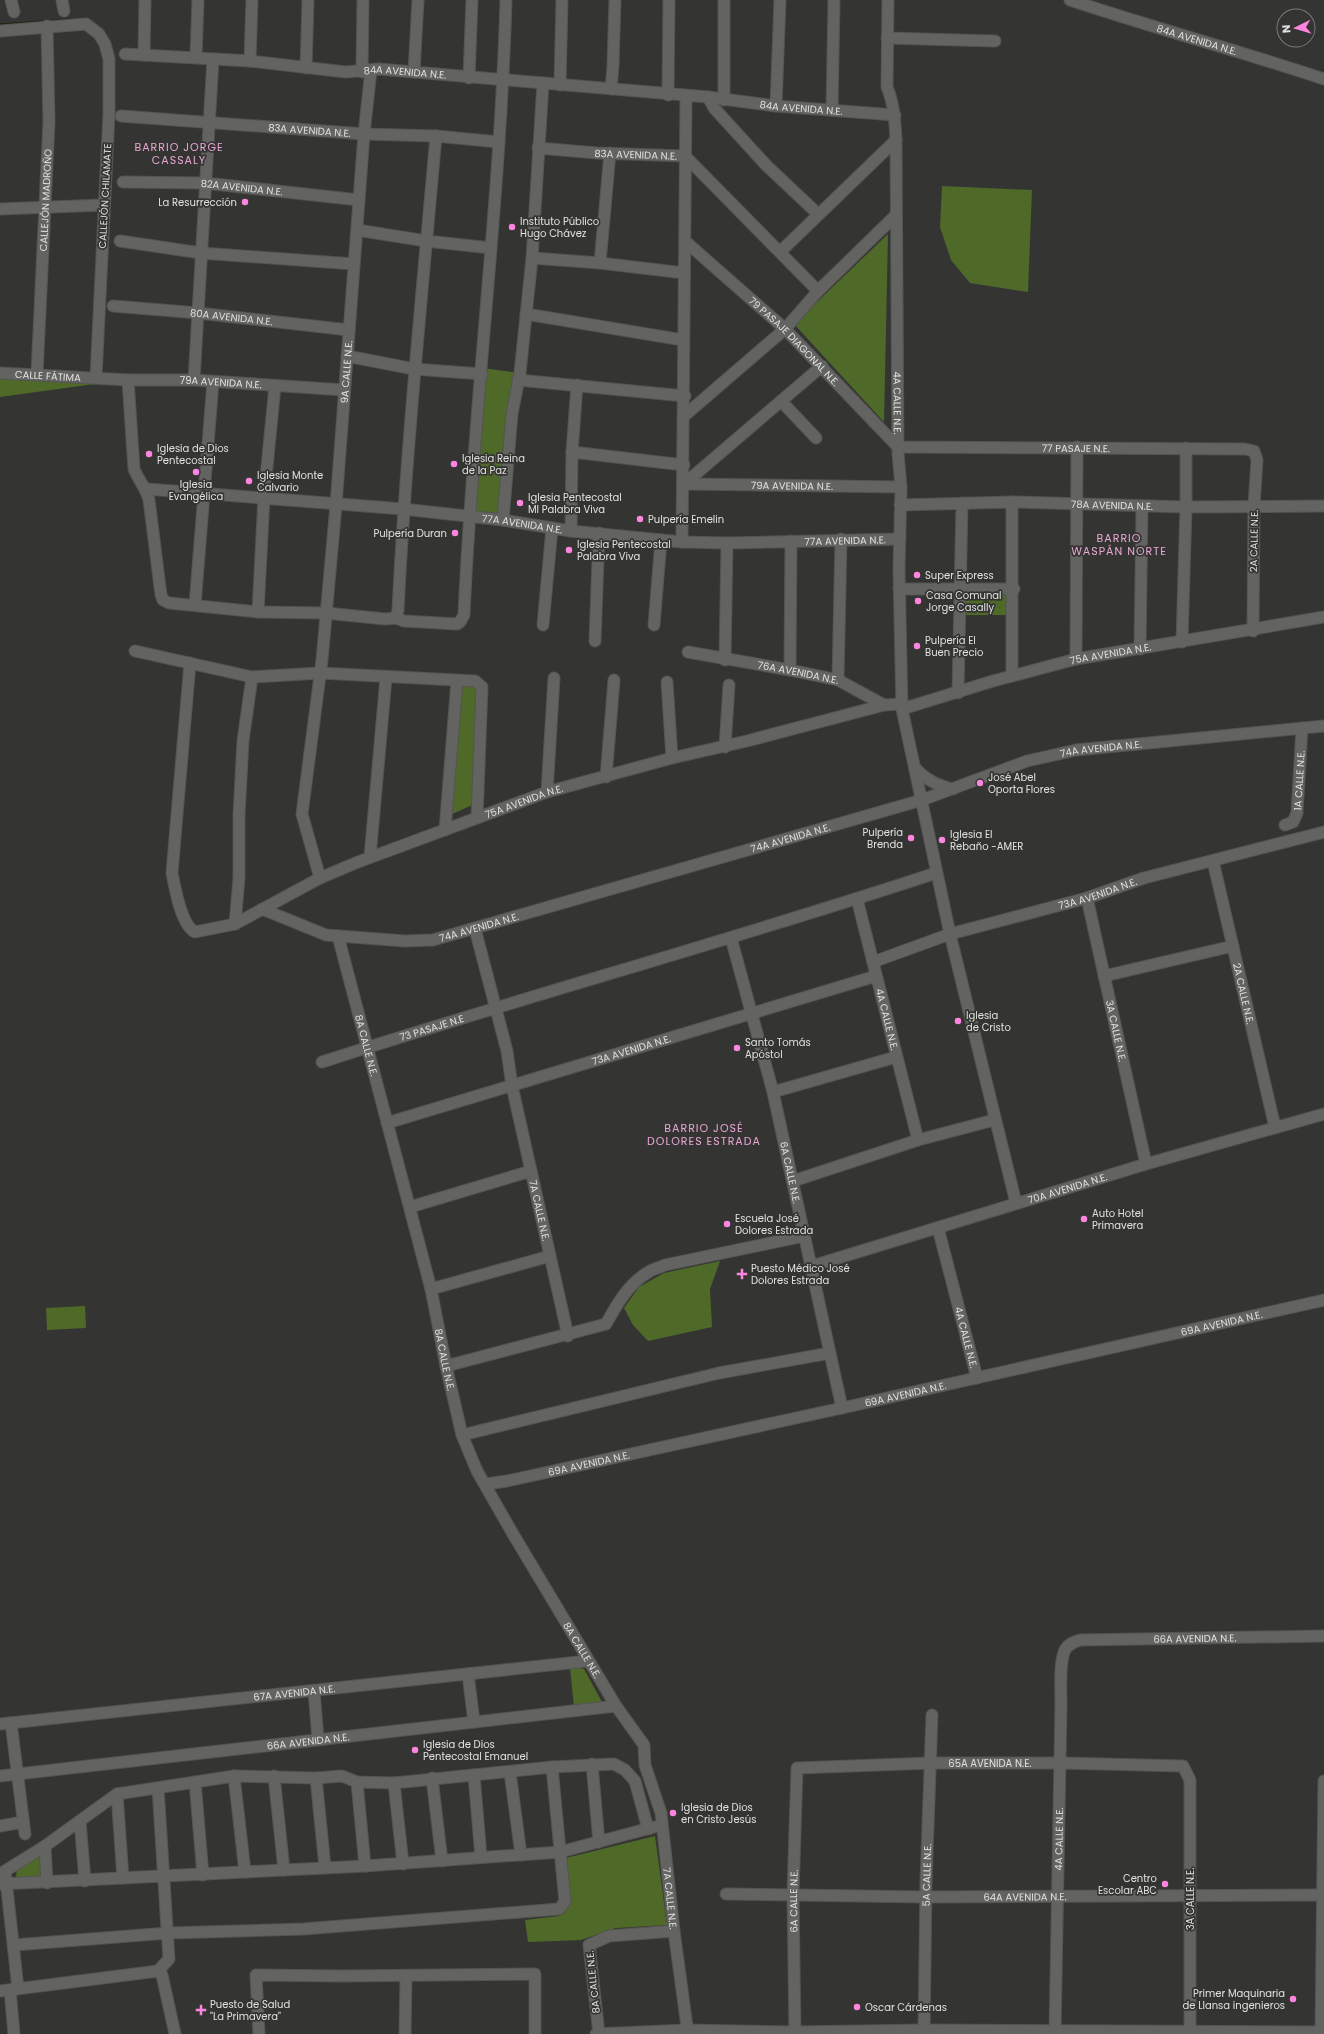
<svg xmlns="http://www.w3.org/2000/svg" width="1324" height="2034" viewBox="0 0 1324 2034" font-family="Poppins,sans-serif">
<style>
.green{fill:#4f6929}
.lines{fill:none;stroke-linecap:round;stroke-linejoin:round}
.stream{stroke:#182307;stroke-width:3}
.minor-casing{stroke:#535451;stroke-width:13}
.minor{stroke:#636461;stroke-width:11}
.poi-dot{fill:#fe85df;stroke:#343532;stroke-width:1.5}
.labels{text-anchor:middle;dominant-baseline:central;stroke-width:3.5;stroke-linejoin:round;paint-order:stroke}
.street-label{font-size:10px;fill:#e0e1df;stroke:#343532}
.poi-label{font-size:10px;fill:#e0e1df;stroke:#343532;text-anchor:start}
.neighbourhood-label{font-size:11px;letter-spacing:1px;fill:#e9a6d5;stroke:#343532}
</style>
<rect width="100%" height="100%" fill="#343532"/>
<g class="green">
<polygon points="942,186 1032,190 1028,292 970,283 951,260 940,227"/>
<polygon points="888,234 884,422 794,324"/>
<polygon points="482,368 520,373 503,520 472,517"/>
<polygon points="0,374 102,383 0,397"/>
<rect x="965" y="590" width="43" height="25"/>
<polygon points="455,680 487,682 479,802 441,819"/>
<polygon points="720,1261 710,1289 712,1327 648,1341 633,1325 624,1308 639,1287 664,1273"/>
<polygon points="85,1306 86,1328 47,1330 46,1308"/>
<polygon points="577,1667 584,1669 602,1702 574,1707 570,1668"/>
<polygon points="655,1836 667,1925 616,1928 581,1940 528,1942 525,1920 559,1916 571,1904 566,1858"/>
<polygon points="41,1853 42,1878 19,1879 16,1877 17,1868"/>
</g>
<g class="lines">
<polyline class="stream" points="0,25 69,20"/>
<defs>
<g id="minor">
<polyline points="11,0 14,12"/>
<polyline points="62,0 64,11"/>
<polyline points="724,0 724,100"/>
<path id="s1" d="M888,0L887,87C894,104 895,121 896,140L898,453L901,487L899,570L902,709L950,934L1016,1203"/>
<path id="s2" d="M1070,0C1154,28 1240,51 1324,79"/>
<polyline points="0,31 86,24 99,34 105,44 109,59 109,114 96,377"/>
<polyline points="887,38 995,41"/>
<path id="s3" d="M125,54L250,61L346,72L379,69L708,97L776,106L895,115"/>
<polyline points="144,55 145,0"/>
<polyline points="196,57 198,0"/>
<polyline points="250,61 252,0"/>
<polyline points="306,68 308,0"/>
<polyline points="362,72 363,0"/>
<polyline points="414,72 418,0"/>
<polyline points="469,78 472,0"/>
<polyline points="560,85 562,0"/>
<polyline points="611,89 613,66 615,0"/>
<polyline points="668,95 669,0"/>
<polyline points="708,97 714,108 766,165 818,214"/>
<polyline points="776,106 780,0"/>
<polyline points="832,110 834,0"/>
<path id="s4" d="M121,116L364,134L436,136L499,142"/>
<path id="s5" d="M538,148L597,153L685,156L818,291"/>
<path id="s6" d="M123,182L205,183L359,200"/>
<polyline points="0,209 104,205"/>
<polyline points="357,230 426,241 491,248"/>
<polyline points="120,241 201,253 354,264"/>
<path id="s7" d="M686,242L785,329L898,447L1245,449L1254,451L1257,460L1254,506L1253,631"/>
<polyline points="780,252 896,140"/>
<polyline points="532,258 600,263 684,273"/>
<polyline points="600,263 610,153"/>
<path id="s8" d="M113,306L198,313L349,330"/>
<polyline points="526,314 683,340"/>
<polyline points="347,356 414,369 482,374"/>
<path id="s9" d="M0,373L128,380H194L344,390"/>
<path id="s10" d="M37,374L49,122L47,26"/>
<path d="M128,380L134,469C139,481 146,488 149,500L161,595L163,600L169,603L258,612L326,613L385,619L396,618L404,621L457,624L460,622L464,615C473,410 500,206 506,0"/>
<polyline points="194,380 213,59"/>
<polyline points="518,380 685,396"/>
<polyline points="781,401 816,438"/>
<polyline points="684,416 785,329 818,291 896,215"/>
<polyline points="572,452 684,465"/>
<path id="s11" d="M684,484L901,487"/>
<polyline points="684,484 822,366"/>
<path id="s12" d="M147,489L403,509L503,520L571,531L682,542L727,543L900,539"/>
<polyline points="1012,502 1012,676"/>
<path id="s13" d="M900,505L1012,502L1186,507L1324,506"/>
<polyline points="503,520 512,414 520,373 532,258 543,83"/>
<polyline points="571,531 572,452 577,385"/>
<polyline points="682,542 686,96"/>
<polyline points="899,589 1014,589"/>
<polyline points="195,605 213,382"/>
<polyline points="258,612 264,497 275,386"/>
<path d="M396,618L398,610C406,451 422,294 436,136"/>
<polyline points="543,625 552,528"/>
<polyline points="654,625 661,540"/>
<polyline points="595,641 599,533"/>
<polyline points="1182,642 1186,507 1186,448"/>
<polyline points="1140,649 1142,507"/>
<polyline points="135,651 252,677 320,673 475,681 482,687 477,818"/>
<path id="s14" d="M688,652L790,670L838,680L884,705L902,704"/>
<polyline points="1076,659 1077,447"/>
<polyline points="725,660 727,543"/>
<path id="s15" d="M190,663L172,873C175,888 181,925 195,932L235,924L320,878L358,862L547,792L672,758L747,741L884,705"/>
<polyline points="790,670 791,541"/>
<polyline points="838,680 841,539"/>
<polyline points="667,682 672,758"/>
<polyline points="958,693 962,503"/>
<path id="s16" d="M902,709L993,681L1076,659L1324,617"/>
<polyline points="725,747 729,685"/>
<path d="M915,768C926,780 937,785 953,789"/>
<polyline points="606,777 614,680"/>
<polyline points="547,792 554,678"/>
<path id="s17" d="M1285,825L1293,822L1297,813L1302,728"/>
<polyline points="445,830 457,681"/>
<polyline points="370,857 386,678"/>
<path id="s18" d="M1213,861L1275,1127"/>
<path id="s19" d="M320,878L302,814L322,660L336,505L364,134L371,70"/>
<path id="s20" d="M1087,898L1146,1164"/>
<path id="s21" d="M857,899L918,1140"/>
<path id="s22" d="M262,909L326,935L405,941L433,940L922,800L1027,761L1076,750L1324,726"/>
<polyline points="235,924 239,878 239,815 243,741 252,677"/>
<path id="s23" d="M475,929L507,1051L512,1086L568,1336"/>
<path id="s24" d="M338,936L431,1289L446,1366L462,1435L477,1471L513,1534L616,1706L644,1745L645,1765L661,1813L674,1931L688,2034"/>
<path id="s25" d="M731,938L773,1092L842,1408"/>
<path id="s26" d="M873,962L950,934L1087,898L1144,878L1324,832"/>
<polyline points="1104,976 1233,946"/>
<path id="s27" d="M322,1062C526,996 733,940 936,873"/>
<polyline points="773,1092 896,1057"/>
<path id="s28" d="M387,1123L876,976"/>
<polyline points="793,1181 918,1140 994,1120"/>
<polyline points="410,1207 531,1171"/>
<path id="s29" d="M938,1228L977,1378"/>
<path id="s30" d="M812,1266L1146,1164L1324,1114"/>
<polyline points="431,1289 550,1256"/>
<path d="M446,1366L606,1324C616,1306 628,1284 647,1273C652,1269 659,1268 665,1265L804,1236"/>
<polyline points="462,1435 719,1373 830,1353"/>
<path id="s31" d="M486,1484L507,1481L842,1408L1324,1300"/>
<polyline points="468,1674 474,1722"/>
<polyline points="314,1691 318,1739"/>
<polyline points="11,1723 25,1834"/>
<path id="s32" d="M0,1724L588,1661"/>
<polyline points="592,1764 599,1842"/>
<polyline points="510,1772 521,1855"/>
<polyline points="474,1775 481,1857"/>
<path id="s33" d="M0,1776L616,1706"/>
<polyline points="234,1776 245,1872"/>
<polyline points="274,1776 284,1870"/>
<polyline points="316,1778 325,1867"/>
<polyline points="432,1778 442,1861"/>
<polyline points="195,1782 203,1875"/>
<polyline points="357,1782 365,1866"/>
<polyline points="394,1783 403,1864"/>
<polyline points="158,1788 169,1959 158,1971"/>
<polyline points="117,1794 123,1878"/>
<polyline points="80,1821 85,1881"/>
<polyline points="0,1826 23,1822"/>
<polyline points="45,1846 47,1883"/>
<polyline points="0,1884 365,1866 560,1852 654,1827"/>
<path id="s34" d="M726,1894L926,1897L1324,1895"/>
<polyline points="14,1945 168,1933 303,1929 559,1909 565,1902 552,1767"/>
<polyline points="18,1989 5,1871 45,1846 117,1794 234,1776 316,1778 342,1776 357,1782 394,1783 552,1767 614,1764 625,1770 635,1781 648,1829"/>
<polyline points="10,1990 14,2034"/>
<polyline points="0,1991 158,1971 162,1975 175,2034"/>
<polyline points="259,2034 256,1975 342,1976 535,1974 535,2034"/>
<polyline points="405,2034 406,1976"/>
<polyline points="596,2034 687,2030 795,2032 924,2030 1324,2032"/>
<polyline points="599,2034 589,1945 609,1936 674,1931"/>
<path id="s35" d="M795,2034L793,1894L797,1768L931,1763H1061L1183,1766L1190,1780V2034"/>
<path id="s36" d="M924,2034L926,1882L932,1715"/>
<path id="s37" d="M1055,2034L1061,1704C1061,1690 1059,1662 1065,1650C1068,1644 1074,1642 1080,1640L1324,1636"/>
<polyline points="1321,2034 1324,1781"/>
</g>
</defs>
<use href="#minor" class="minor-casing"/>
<use href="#minor" class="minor"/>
</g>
<g class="poi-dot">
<circle cx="245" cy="202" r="4"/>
<circle cx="512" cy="227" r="4"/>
<circle cx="149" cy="454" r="4"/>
<circle cx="454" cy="464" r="4"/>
<circle cx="196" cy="472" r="4"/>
<circle cx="249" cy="481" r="4"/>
<circle cx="520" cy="503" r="4"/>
<circle cx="640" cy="519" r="4"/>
<circle cx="455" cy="533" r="4"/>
<circle cx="569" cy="550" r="4"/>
<circle cx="917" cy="575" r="4"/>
<circle cx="918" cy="601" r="4"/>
<circle cx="917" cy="646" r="4"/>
<circle cx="980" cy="783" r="4"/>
<circle cx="911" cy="838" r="4"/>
<circle cx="942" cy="840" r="4"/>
<circle cx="958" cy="1021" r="4"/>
<circle cx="737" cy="1048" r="4"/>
<circle cx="1084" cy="1219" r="4"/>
<circle cx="727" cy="1224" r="4"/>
<path d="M740 1268h4v4h4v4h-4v4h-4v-4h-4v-4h4z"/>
<circle cx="415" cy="1750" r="4"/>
<circle cx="673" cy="1813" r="4"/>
<circle cx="1165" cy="1884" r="4"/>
<circle cx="1293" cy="1999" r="4"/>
<circle cx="857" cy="2007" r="4"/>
<path d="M199 2004h4v4h4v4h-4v4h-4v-4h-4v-4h4z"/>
</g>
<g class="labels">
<g class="street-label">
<text stroke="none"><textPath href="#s2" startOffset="133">84A AVENIDA N.E.</textPath></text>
<text stroke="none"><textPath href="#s3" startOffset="281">84A AVENIDA N.E.</textPath></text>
<text stroke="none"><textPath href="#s3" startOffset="679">84A AVENIDA N.E.</textPath></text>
<text stroke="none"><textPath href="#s4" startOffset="189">83A AVENIDA N.E.</textPath></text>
<text stroke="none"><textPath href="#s5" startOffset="98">83A AVENIDA N.E.</textPath></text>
<text stroke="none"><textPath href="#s6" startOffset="119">82A AVENIDA N.E.</textPath></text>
<text transform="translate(105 196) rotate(-87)">CALLEJÓN CHILAMATE</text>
<text stroke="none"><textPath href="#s10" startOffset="174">CALLEJÓN MADROÑO</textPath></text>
<text stroke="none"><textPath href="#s8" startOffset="119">80A AVENIDA N.E.</textPath></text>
<text stroke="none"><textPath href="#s7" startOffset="147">79 PASAJE DIAGONAL N.E.</textPath></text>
<text stroke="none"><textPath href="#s19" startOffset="511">9A CALLE N.E.</textPath></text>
<text stroke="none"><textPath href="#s9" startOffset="48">CALLE FÁTIMA</textPath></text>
<text stroke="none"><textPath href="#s9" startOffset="221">79A AVENIDA N.E.</textPath></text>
<text stroke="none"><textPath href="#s1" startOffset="404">4A CALLE N.E.</textPath></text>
<text stroke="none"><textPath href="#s7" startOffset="473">77 PASAJE N.E.</textPath></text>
<text stroke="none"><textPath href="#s11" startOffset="108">79A AVENIDA N.E.</textPath></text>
<text stroke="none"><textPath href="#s13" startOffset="212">78A AVENIDA N.E.</textPath></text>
<text stroke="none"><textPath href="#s12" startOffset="377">77A AVENIDA N.E.</textPath></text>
<text stroke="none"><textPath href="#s12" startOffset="701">77A AVENIDA N.E.</textPath></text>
<text transform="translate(1254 541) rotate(-89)">2A CALLE N.E.</text>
<text stroke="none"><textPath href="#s16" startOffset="216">75A AVENIDA N.E.</textPath></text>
<text stroke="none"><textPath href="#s14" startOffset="112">76A AVENIDA N.E.</textPath></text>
<text stroke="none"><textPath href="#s22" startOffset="872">74A AVENIDA N.E.</textPath></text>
<text stroke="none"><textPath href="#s17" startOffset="51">1A CALLE N.E.</textPath></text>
<text stroke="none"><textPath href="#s15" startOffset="631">75A AVENIDA N.E.</textPath></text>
<text stroke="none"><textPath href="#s22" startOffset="548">74A AVENIDA N.E.</textPath></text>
<text stroke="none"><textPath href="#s26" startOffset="235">73A AVENIDA N.E.</textPath></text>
<text stroke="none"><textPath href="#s22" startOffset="224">74A AVENIDA N.E.</textPath></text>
<text stroke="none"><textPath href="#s18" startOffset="136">2A CALLE N.E.</textPath></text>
<text stroke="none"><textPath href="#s21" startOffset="124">4A CALLE N.E.</textPath></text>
<text stroke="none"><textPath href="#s27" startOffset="115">73 PASAJE N.E</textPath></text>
<text stroke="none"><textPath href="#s20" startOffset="136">3A CALLE N.E.</textPath></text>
<text stroke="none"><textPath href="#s24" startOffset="113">8A CALLE N.E.</textPath></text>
<text stroke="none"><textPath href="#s28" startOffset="255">73A AVENIDA N.E.</textPath></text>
<text stroke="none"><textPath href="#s25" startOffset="242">6A CALLE N.E.</textPath></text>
<text stroke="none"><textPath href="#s30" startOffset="267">70A AVENIDA N.E.</textPath></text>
<text stroke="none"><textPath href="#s23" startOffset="289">7A CALLE N.E.</textPath></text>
<text stroke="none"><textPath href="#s31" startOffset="753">69A AVENIDA N.E.</textPath></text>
<text stroke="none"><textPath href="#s29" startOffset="113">4A CALLE N.E.</textPath></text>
<text stroke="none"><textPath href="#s24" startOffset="437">8A CALLE N.E.</textPath></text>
<text stroke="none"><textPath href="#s31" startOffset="429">69A AVENIDA N.E.</textPath></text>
<text stroke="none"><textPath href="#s31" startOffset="105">69A AVENIDA N.E.</textPath></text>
<text stroke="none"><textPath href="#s37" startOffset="518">66A AVENIDA N.E.</textPath></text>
<text stroke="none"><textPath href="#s24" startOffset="761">8A CALLE N.E.</textPath></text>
<text stroke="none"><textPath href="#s32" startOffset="296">67A AVENIDA N.E.</textPath></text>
<text stroke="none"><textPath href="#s33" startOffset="310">66A AVENIDA N.E.</textPath></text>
<text stroke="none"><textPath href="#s35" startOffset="459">65A AVENIDA N.E.</textPath></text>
<text stroke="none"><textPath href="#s37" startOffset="195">4A CALLE N.E.</textPath></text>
<text stroke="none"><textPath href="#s36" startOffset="159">5A CALLE N.E.</textPath></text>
<text stroke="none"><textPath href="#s34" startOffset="299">64A AVENIDA N.E.</textPath></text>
<text stroke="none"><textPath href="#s24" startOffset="1031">7A CALLE N.E.</textPath></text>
<text transform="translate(1190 1899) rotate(-90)">3A CALLE N.E.</text>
<text stroke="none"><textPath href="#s35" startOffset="133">6A CALLE N.E.</textPath></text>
<text transform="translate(593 1982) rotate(-96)">8A CALLE N.E.</text>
</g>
<g class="poi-label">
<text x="237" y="202" text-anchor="end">La Resurrección</text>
<text x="520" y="221">Instituto Público<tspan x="520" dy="12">Hugo Chávez</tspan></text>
<text x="157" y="448">Iglesia de Dios<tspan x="157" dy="12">Pentecostal</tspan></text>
<text x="462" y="458">Iglesia Reina<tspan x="462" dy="12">de la Paz</tspan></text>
<text x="257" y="475">Iglesia Monte<tspan x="257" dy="12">Calvario</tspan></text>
<text x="196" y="484" text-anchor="middle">Iglesia<tspan x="196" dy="12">Evangélica</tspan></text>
<text x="528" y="497">Iglesia Pentecostal<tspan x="528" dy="12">MI Palabra Viva</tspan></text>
<text x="648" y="519">Pulpería Emelin</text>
<text x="447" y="533" text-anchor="end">Pulpería Duran</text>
<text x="577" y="544">Iglesia Pentecostal<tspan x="577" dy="12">Palabra Viva</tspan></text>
<text x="925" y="575">Super Express</text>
<text x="926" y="595">Casa Comunal<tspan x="926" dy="12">Jorge Casally</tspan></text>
<text x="925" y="640">Pulpería El<tspan x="925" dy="12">Buen Precio</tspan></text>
<text x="988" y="777">José Abel<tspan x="988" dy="12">Oporta Flores</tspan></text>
<text x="903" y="832" text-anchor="end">Pulpería<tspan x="903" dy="12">Brenda</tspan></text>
<text x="950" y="834">Iglesia El<tspan x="950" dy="12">Rebaño -AMER</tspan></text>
<text x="966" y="1015">Iglesia<tspan x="966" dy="12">de Cristo</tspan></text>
<text x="745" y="1042">Santo Tomás<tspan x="745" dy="12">Apóstol</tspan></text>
<text x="1092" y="1213">Auto Hotel<tspan x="1092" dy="12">Primavera</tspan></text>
<text x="735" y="1218">Escuela José<tspan x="735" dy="12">Dolores Estrada</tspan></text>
<text x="751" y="1268">Puesto Médico José<tspan x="751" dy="12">Dolores Estrada</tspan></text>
<text x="423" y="1744">Iglesia de Dios<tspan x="423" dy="12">Pentecostal Emanuel</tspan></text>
<text x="681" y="1807">Iglesia de Dios<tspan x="681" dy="12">en Cristo Jesús</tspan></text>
<text x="1157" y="1878" text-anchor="end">Centro<tspan x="1157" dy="12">Escolar ABC</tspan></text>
<text x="1285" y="1993" text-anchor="end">Primer Maquinaria<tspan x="1285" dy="12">de Llansa ingenieros</tspan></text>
<text x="210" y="2004">Puesto de Salud<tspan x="210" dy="12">"La Primavera"</tspan></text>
<text x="865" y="2007">Oscar Cárdenas</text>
</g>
<g class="neighbourhood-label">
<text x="179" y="147">BARRIO JORGE<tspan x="179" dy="13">CASSALY</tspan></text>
<text x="1119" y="538">BARRIO<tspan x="1119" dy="13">WASPÁN NORTE</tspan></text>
<text x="704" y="1128">BARRIO JOSÉ<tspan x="704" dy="13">DOLORES ESTRADA</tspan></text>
</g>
</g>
<g transform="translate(1296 28) rotate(265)"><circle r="19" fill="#343532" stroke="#797a77"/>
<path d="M0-3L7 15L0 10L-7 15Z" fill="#fe85df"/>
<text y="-6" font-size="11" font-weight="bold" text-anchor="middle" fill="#e0e1df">N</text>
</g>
</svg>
